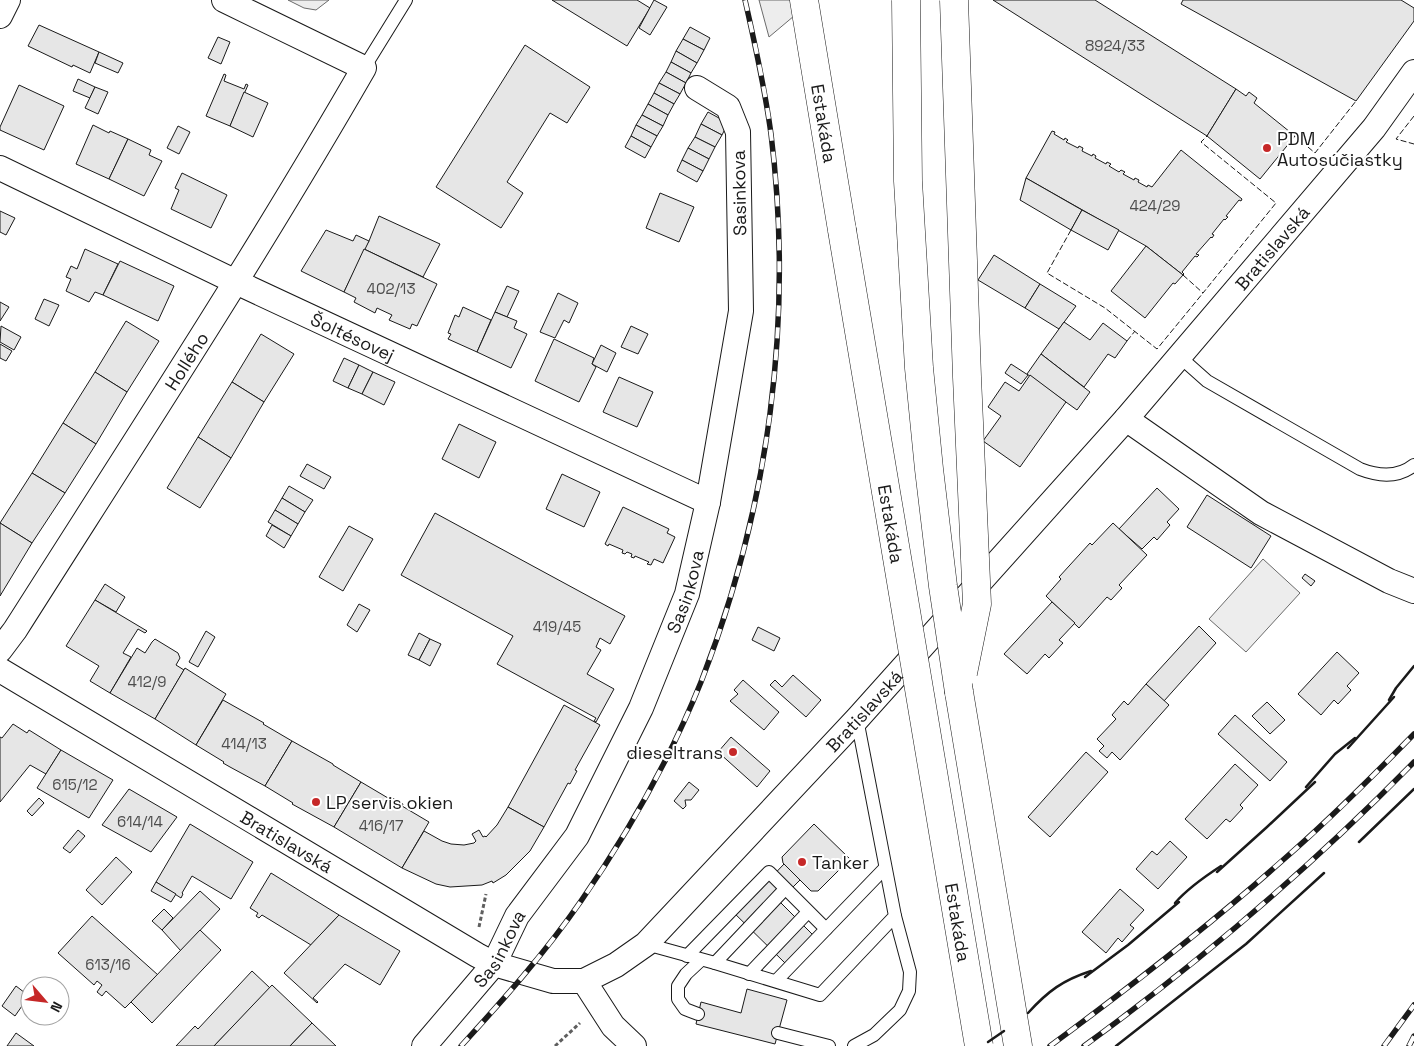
<svg xmlns="http://www.w3.org/2000/svg" width="1414" height="1046" viewBox="0 0 1414 1046" font-family="'Space Grotesk',sans-serif">
<style>
.green{fill:#ededed;stroke:#6a6a6a}
.building{fill:#e6e6e6;stroke:#1a1a1a}
.lines{fill:none;stroke-linecap:round;stroke-linejoin:round}
.lane-casing{stroke:#1a1a1a;stroke-width:14}
.street-casing{stroke:#1a1a1a;stroke-width:26}
.primary-casing{stroke:#1a1a1a;stroke-width:29}
.path{stroke:#5f5f5f;stroke-width:3;stroke-dasharray:4 2.5;stroke-linecap:butt}
.lane{stroke:#fff;stroke-width:12}
.street{stroke:#fff;stroke-width:24}
.primary{stroke:#fff;stroke-width:28}
.rail-casing{stroke:#1a1a1a;stroke-width:5.5}
.rail{stroke:#fff;stroke-width:4;stroke-dasharray:11;stroke-linecap:butt}
.primary-bridge-casing{stroke:#1a1a1a;stroke-width:29;stroke-linecap:butt}
.primary-bridge{stroke:#fff;stroke-width:28}
.fence{stroke:#1a1a1a;stroke-width:1;stroke-dasharray:6 2.5;stroke-linecap:butt}
.wall{stroke:#1a1a1a;stroke-width:2.5}
.poi-dot{fill:#c62828;stroke:#fff;stroke-width:2}
.labels{text-anchor:middle;dominant-baseline:central;stroke-width:4;stroke-linejoin:round;paint-order:stroke}
.number-label{font-size:15px;fill:#4d4d4d}
.street-label{font-size:18px;fill:#1a1a1a;stroke:#fff}
.poi-label{font-size:18px;fill:#1a1a1a;stroke:#fff;text-anchor:start}
</style>
<rect width="100%" height="100%" fill="#fff"/>
<g class="green">
<polygon points="288,0 329,0 316,10 304,8"/>
<polygon points="759,0 813,0 769,37"/>
<polygon points="1263,559 1300,593 1246,652 1209,619"/>
</g>
<g class="building">
<polygon points="552,0 637,0 650,8 627,46"/>
<polygon points="654,0 667,7 650,35 639,28"/>
<polygon points="993,0 1095,0 1236,89 1207,136"/>
<polygon points="1183,0 1401,0 1414,8 1414,21 1356,101 1181,4"/>
<polygon points="39,25 99,52 90,73 73,65 72,67 28,46"/>
<polygon points="690,27 710,38 704,50 683,39"/>
<polygon points="218,37 230,42 221,64 208,58"/>
<polygon points="683,39 704,50 697,63 676,51"/>
<polygon points="525,45 590,87 567,123 550,113 507,182 523,193 501,228 436,187"/>
<polygon points="676,51 697,63 691,73 671,62"/>
<polygon points="99,52 123,63 118,73 95,63"/>
<polygon points="671,62 691,73 686,83 666,72"/>
<polygon points="666,72 686,83 680,94 659,83"/>
<polygon points="224,74 226,75 224,81 244,89 246,84 248,85 230,126 206,116"/>
<polygon points="78,79 95,87 90,98 73,91"/>
<polygon points="659,83 680,94 674,104 654,93"/>
<polygon points="19,85 64,106 44,150 0,130 0,127"/>
<polygon points="95,87 108,92 98,114 85,108"/>
<polygon points="1236,89 1246,96 1249,92 1257,98 1254,103 1295,136 1260,179 1207,136"/>
<polygon points="244,92 268,103 253,137 230,126"/>
<polygon points="654,93 674,104 668,115 648,104"/>
<polygon points="648,104 668,115 663,126 642,115"/>
<polygon points="708,112 728,123 722,135 701,124"/>
<polygon points="642,115 663,126 657,136 636,125"/>
<polygon points="701,124 722,135 715,147 695,137"/>
<polygon points="93,125 109,133 110,131 128,139 109,179 76,164"/>
<polygon points="636,125 657,136 651,147 631,136"/>
<polygon points="178,126 190,132 179,154 167,148"/>
<polygon points="1052,131 1055,132 1054,134 1064,140 1065,138 1068,140 1066,142 1078,148 1079,146 1083,148 1082,151 1092,156 1093,154 1096,156 1095,158 1106,164 1107,162 1111,164 1109,166 1119,172 1121,170 1125,172 1123,174 1134,180 1135,178 1139,180 1138,182 1147,187 1148,185 1152,187 1181,150 1242,199 1241,201 1239,200 1226,216 1228,217 1225,220 1224,219 1212,234 1214,235 1212,238 1211,237 1196,254 1199,255 1197,257 1195,256 1182,272 1184,274 1183,275 1146,246 1026,178"/>
<polygon points="631,136 651,147 645,158 625,147"/>
<polygon points="695,137 715,147 709,159 688,148"/>
<polygon points="128,139 151,150 149,155 162,161 144,196 109,179"/>
<polygon points="688,148 709,159 703,171 682,160"/>
<polygon points="682,160 703,171 697,182 677,171"/>
<polygon points="182,173 227,195 211,228 171,209 179,190 175,188"/>
<polygon points="1026,178 1082,210 1071,230 1020,200"/>
<polygon points="660,193 694,207 679,242 646,228"/>
<polygon points="1082,210 1119,230 1108,250 1071,230"/>
<polygon points="0,211 15,218 6,235 0,232"/>
<polygon points="379,216 440,244 423,277 364,249 369,241"/>
<polygon points="326,230 353,241 356,235 369,241 344,292 301,271"/>
<polygon points="1146,246 1183,275 1175,284 1173,283 1145,318 1111,291"/>
<polygon points="85,249 118,264 103,295 95,292 89,302 66,291 71,279 66,277 71,266 77,269"/>
<polygon points="364,249 437,284 417,326 412,324 410,329 389,320 392,315 377,308 375,313 354,302 356,298 344,292"/>
<polygon points="994,255 1040,284 1025,308 978,280"/>
<polygon points="120,261 174,286 158,321 103,295"/>
<polygon points="1040,284 1076,306 1059,329 1025,308"/>
<polygon points="507,286 519,291 507,317 495,312"/>
<polygon points="558,293 578,303 569,323 564,320 555,338 540,332"/>
<polygon points="44,299 59,305 49,326 35,319"/>
<polygon points="0,302 9,307 0,321"/>
<polygon points="463,307 491,320 477,352 448,339 451,334 448,333 455,315 459,317"/>
<polygon points="495,312 517,321 514,328 527,334 511,368 477,352"/>
<polygon points="126,321 159,341 127,392 95,372"/>
<polygon points="1064,322 1090,340 1103,323 1127,341 1115,358 1108,354 1084,387 1041,354"/>
<polygon points="1,326 21,337 14,350 0,342"/>
<polygon points="631,326 648,334 638,354 621,347"/>
<polygon points="261,334 294,354 264,402 232,382"/>
<polygon points="554,339 594,358 592,364 596,367 579,402 535,381"/>
<polygon points="0,344 12,351 6,361 0,358"/>
<polygon points="601,345 616,353 607,372 592,364"/>
<polygon points="1041,354 1090,392 1077,410 1027,374"/>
<polygon points="344,358 359,365 348,388 333,381"/>
<polygon points="1011,364 1028,375 1021,384 1005,373"/>
<polygon points="359,365 373,372 362,394 348,388"/>
<polygon points="95,372 127,392 96,444 63,423"/>
<polygon points="373,372 395,382 384,405 362,394"/>
<polygon points="1030,375 1066,402 1020,467 983,441 1001,416 988,407 1005,382 1019,391"/>
<polygon points="619,377 653,392 637,427 603,412"/>
<polygon points="232,382 264,402 231,458 198,437"/>
<polygon points="63,423 96,444 65,493 32,473"/>
<polygon points="459,424 496,442 479,478 442,459"/>
<polygon points="198,437 231,458 200,508 167,488"/>
<polygon points="307,464 331,477 324,489 300,476"/>
<polygon points="32,473 65,493 32,543 0,523"/>
<polygon points="562,474 600,492 584,527 546,509"/>
<polygon points="289,486 313,500 305,512 282,498"/>
<polygon points="1157,488 1179,509 1167,522 1170,525 1157,540 1154,537 1142,549 1119,529"/>
<polygon points="1207,495 1271,536 1251,568 1187,527"/>
<polygon points="282,498 305,512 298,524 275,510"/>
<polygon points="623,507 669,529 667,533 675,537 663,563 654,559 651,565 647,564 649,562 635,556 634,558 631,557 632,554 627,552 625,554 622,553 623,550 609,544 608,546 605,544"/>
<polygon points="275,510 298,524 291,536 268,522"/>
<polygon points="435,513 625,616 610,644 600,638 596,647 601,650 587,674 614,689 596,722 594,721 596,718 497,664 513,636 401,575"/>
<polygon points="0,523 32,543 0,596"/>
<polygon points="1113,523 1147,555 1119,585 1122,588 1111,600 1107,597 1079,628 1046,596 1061,579 1059,577 1090,543 1092,545"/>
<polygon points="272,525 291,536 284,548 266,536"/>
<polygon points="349,526 373,539 343,591 319,577"/>
<polygon points="1305,574 1315,581 1311,586 1302,578"/>
<polygon points="105,584 125,597 116,612 95,600"/>
<polygon points="95,600 147,631 145,633 138,629 123,653 131,657 110,693 90,681 99,666 66,646"/>
<polygon points="1052,602 1075,623 1059,640 1063,643 1049,658 1045,654 1027,674 1004,654"/>
<polygon points="359,604 370,610 357,632 347,625"/>
<polygon points="1199,626 1216,643 1164,701 1146,684"/>
<polygon points="758,627 780,638 774,651 752,640"/>
<polygon points="206,631 215,637 198,667 189,662"/>
<polygon points="419,633 430,639 419,660 408,655"/>
<polygon points="155,639 178,653 180,658 176,665 184,670 155,719 110,693 137,648 145,653 152,642"/>
<polygon points="430,639 441,644 430,666 419,660"/>
<polygon points="1337,652 1359,673 1347,686 1351,690 1338,704 1334,700 1321,715 1298,694"/>
<polygon points="185,668 226,694 196,745 155,719"/>
<polygon points="793,675 821,700 806,717 770,685 775,680 782,687"/>
<polygon points="743,680 779,712 764,730 730,701 738,694 734,690"/>
<polygon points="1146,684 1169,705 1120,760 1112,752 1107,758 1099,751 1104,746 1097,739 1116,719 1112,715 1124,701 1128,705"/>
<polygon points="223,700 264,723 263,724 292,741 265,786 230,767 223,763 224,762 196,745"/>
<polygon points="1267,702 1285,720 1270,734 1252,716"/>
<polygon points="564,705 600,725 575,770 577,771 570,784 568,783 544,827 508,807"/>
<polygon points="1235,715 1287,762 1270,781 1218,734"/>
<polygon points="13,724 27,733 29,730 61,750 46,774 30,765 0,802 0,737 2,738"/>
<polygon points="731,737 770,771 757,787 718,752"/>
<polygon points="292,741 333,764 333,765 361,782 334,827 292,804 293,803 265,786"/>
<polygon points="61,750 113,780 89,818 37,788"/>
<polygon points="1086,752 1108,772 1050,837 1028,817"/>
<polygon points="1235,764 1258,785 1240,805 1243,808 1230,822 1226,819 1207,839 1185,819"/>
<polygon points="361,782 388,798 389,796 403,804 402,806 429,822 402,868 334,827"/>
<polygon points="689,782 699,790 691,800 685,800 686,806 683,809 674,801"/>
<polygon points="129,789 177,817 151,852 102,825"/>
<polygon points="39,798 44,803 32,816 27,811"/>
<polygon points="508,807 544,827 530,851 506,875 493,883 492,881 482,885 450,887 436,884 402,868 424,831 442,841 451,844 464,845 474,843 476,841 472,834 479,830 483,837 485,836 486,837 497,825"/>
<polygon points="190,824 253,862 231,899 192,876 182,893 183,894 181,898 156,882"/>
<polygon points="814,824 850,859 818,891 811,891 783,863 782,857"/>
<polygon points="78,830 85,836 70,853 63,848"/>
<polygon points="1170,841 1187,857 1158,889 1136,869 1152,851 1157,855"/>
<polygon points="116,857 132,872 102,905 86,890"/>
<polygon points="784,864 800,880 779,901 813,935 785,963 728,907 764,885"/>
<polygon points="271,873 339,915 311,945 262,915 259,918 256,916 258,913 250,908"/>
<polygon points="156,882 176,894 171,902 151,891"/>
<polygon points="1120,889 1144,910 1130,925 1134,928 1122,942 1118,938 1106,953 1082,932"/>
<polygon points="200,891 220,909 181,951 162,930"/>
<polygon points="164,909 173,918 162,930 152,921"/>
<polygon points="339,915 400,951 380,985 345,964 313,998 318,1002 317,1003 284,973"/>
<polygon points="92,916 158,975 125,1008 106,991 102,996 97,992 102,985 97,981 94,985 58,953"/>
<polygon points="200,930 221,950 152,1023 131,1002"/>
<polygon points="252,971 270,988 214,1046 176,1046 195,1026 198,1029"/>
<polygon points="272,985 312,1023 290,1046 214,1046"/>
<polygon points="16,986 29,996 15,1016 2,1006"/>
<polygon points="747,989 787,1000 775,1044 696,1024 701,1002 741,1013"/>
<polygon points="312,1023 336,1046 290,1046"/>
<polygon points="16,1033 34,1046 7,1046"/>
</g>
<g class="lines">
<defs>
<g id="lane">
<polyline points="364,68 406,0"/>
<path d="M1180,357L1207,381L1360,469C1378,476 1398,478 1414,465"/>
<polyline points="646,944 715,963 820,995 895,916 857,719"/>
<polyline points="687,956 769,872 826,929"/>
<polyline points="715,963 785,889"/>
<polyline points="749,974 808,912"/>
<polyline points="776,981 885,868"/>
<polyline points="698,1014 685,1009 678,999 678,986 686,974 701,960"/>
<polyline points="778,1033 829,1046"/>
<polyline points="854,1046 874,1035 900,1010 909,991 910,972 895,916"/>
</g>
<g id="street">
<polyline points="0,16 8,0"/>
<path id="s1" d="M0,168L236,282L708,502"/>
<polyline points="1126,419 1261,513 1389,581 1414,591"/>
<path id="s2" d="M0,650L15,630C133,444 254,259 364,68L224,0"/>
<path id="s3" d="M0,670L477,955L494,964L553,981H584L616,965L646,944L857,719L1126,419L1374,128L1414,72"/>
<polyline points="584,981 613,1026 634,1046"/>
<path id="s4" d="M424,1046L494,964L517,916L577,836L641,708L687,594L708,502L741,311L738,132L728,107L697,88"/>
</g>
<g id="primary">
<path id="s5" d="M804,0L842,230"/>
<polyline points="959,692 1018,1046"/>
</g>
</defs>
<use href="#lane" class="lane-casing"/>
<use href="#street" class="street-casing"/>
<use href="#primary" class="primary-casing"/>
<g class="path">
<polyline points="479,927 486,894"/>
<polyline points="555,1046 580,1023"/>
</g>
<use href="#lane" class="lane"/>
<use href="#street" class="street"/>
<use href="#primary" class="primary"/>
<defs>
<g id="rail">
<path d="M461,1046C503,1000 545,953 581,901C628,833 670,759 701,682C769,508 794,320 771,134C765,89 755,44 745,0"/>
<path d="M1050,1046C1130,987 1209,926 1283,860C1329,820 1372,777 1414,734"/>
<path d="M1084,1046C1201,961 1312,866 1414,762"/>
<polyline points="1384,1046 1414,1005"/>
<polyline points="1409,1046 1414,1036"/>
</g>
</defs>
<use href="#rail" class="rail-casing"/>
<use href="#rail" class="rail"/>
<defs>
<g id="primary-bridge">
<polyline points="906,0 908,181 919,368 929,469 943,586 959,692"/>
<polyline points="954,0 967,377 977,604 963,673"/>
<path id="s6" d="M842,230L979,1046"/>
</g>
</defs>
<use href="#primary-bridge" class="primary-bridge-casing"/>
<use href="#primary-bridge" class="primary-bridge"/>
<g class="fence">
<polyline points="1414,116 1396,139 1414,144"/>
<polyline points="1295,136 1315,153 1356,101"/>
<polyline points="1071,230 1047,273 1105,308 1157,349 1203,293"/>
<polyline points="1183,275 1203,293 1276,203 1201,142 1207,136"/>
<polyline points="1127,341 1135,331"/>
</g>
<g class="wall">
<polyline points="1389,700 1396,688 1414,666"/>
<polyline points="1348,748 1394,697"/>
<polyline points="1306,787 1335,754 1355,738"/>
<polyline points="1359,842 1414,789"/>
<polyline points="1217,872 1267,827 1315,782"/>
<path d="M1175,903C1188,888 1204,877 1221,866"/>
<polyline points="1085,977 1128,945 1179,902"/>
<path d="M1028,1013C1048,991 1063,980 1091,971"/>
<polyline points="988,1042 1004,1031"/>
<polyline points="1116,1046 1246,944 1324,873"/>
</g>
</g>
<g class="poi-dot">
<circle cx="1267" cy="148" r="5"/>
<circle cx="733" cy="752" r="5"/>
<circle cx="316" cy="802" r="5"/>
<circle cx="802" cy="862" r="5"/>
</g>
<g class="labels">
<g class="number-label">
<text x="1115" y="45">8924/33</text>
<text x="1155" y="205">424/29</text>
<text x="391" y="288">402/13</text>
<text x="557" y="626">419/45</text>
<text x="147" y="681">412/9</text>
<text x="244" y="743">414/13</text>
<text x="75" y="784">615/12</text>
<text x="140" y="821">614/14</text>
<text x="381" y="825">416/17</text>
<text x="108" y="964">613/16</text>
</g>
<g class="street-label">
<text stroke="none"><textPath href="#s5" startOffset="125">Estakáda</textPath></text>
<text transform="translate(739 193) rotate(-91)">Sasinkova</text>
<text stroke="none"><textPath href="#s3" startOffset="1676">Bratislavská</textPath></text>
<text stroke="none"><textPath href="#s1" startOffset="391">Šoltésovej</textPath></text>
<text stroke="none"><textPath href="#s2" startOffset="344">Hollého</textPath></text>
<text stroke="none"><textPath href="#s6" startOffset="298">Estakáda</textPath></text>
<text stroke="none"><textPath href="#s4" startOffset="529">Sasinkova</textPath></text>
<text stroke="none"><textPath href="#s3" startOffset="1059">Bratislavská</textPath></text>
<text stroke="none"><textPath href="#s3" startOffset="334">Bratislavská</textPath></text>
<text stroke="none"><textPath href="#s6" startOffset="702">Estakáda</textPath></text>
<text stroke="none"><textPath href="#s4" startOffset="124">Sasinkova</textPath></text>
</g>
<g class="poi-label">
<text x="1277" y="138">PDM<tspan x="1277" dy="21">Autosúčiastky</tspan></text>
<text x="723" y="752" text-anchor="end">dieseltrans</text>
<text x="326" y="802">LP servis okien</text>
<text x="812" y="862">Tanker</text>
</g>
</g>
<g transform="translate(45 1001) rotate(118)"><circle r="24" fill="#ffffff" stroke="#a3a3a3"/>
<path d="M0-4L9 19L0 12L-9 19Z" fill="#c62828"/>
<text y="-8" font-size="14" font-weight="bold" text-anchor="middle" fill="#1a1a1a">N</text>
</g>
</svg>
